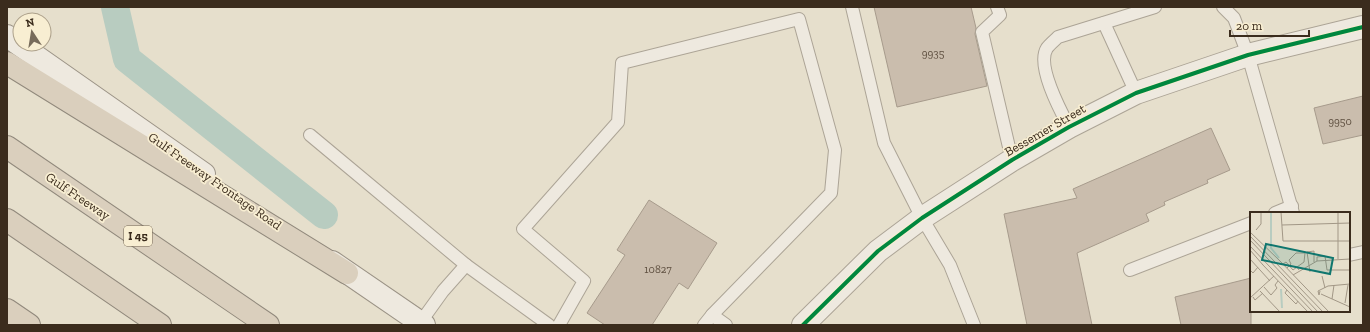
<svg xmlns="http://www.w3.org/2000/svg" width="1370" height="332" viewBox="0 0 1370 332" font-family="'Zilla Slab',serif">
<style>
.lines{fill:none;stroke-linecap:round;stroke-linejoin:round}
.canal{stroke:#b8ccc0;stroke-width:28}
.building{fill:#cabdad;stroke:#a79b8c}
.service-casing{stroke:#aca496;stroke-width:14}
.minor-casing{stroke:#aca496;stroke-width:24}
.secondary-casing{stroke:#9b9386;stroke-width:24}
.motorway-casing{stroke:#91897c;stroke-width:24}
.service{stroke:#eee9df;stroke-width:12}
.minor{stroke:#eee9df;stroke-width:22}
.secondary{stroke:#eee9df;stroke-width:22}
.motorway{stroke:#dacfbd;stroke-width:22}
.cycleway-casing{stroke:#f8eed2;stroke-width:6}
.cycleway{stroke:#00873e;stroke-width:4}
.labels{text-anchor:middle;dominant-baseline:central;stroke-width:3.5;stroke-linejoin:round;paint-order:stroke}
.number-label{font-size:11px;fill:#5f5041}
.shield{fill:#f8eed2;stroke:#746653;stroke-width:1}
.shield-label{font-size:12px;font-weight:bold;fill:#3b2c1d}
.street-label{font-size:13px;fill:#3b2c1d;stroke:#f8eed2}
.inset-river{fill:none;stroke:#b8ccc0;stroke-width:2}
.inset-road{fill:none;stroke:#a29786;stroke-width:1}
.view{fill:#0f766e;fill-opacity:0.15;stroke:#0f766e;stroke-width:2}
.inset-edge{fill:none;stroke:#3b2c1d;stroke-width:2}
</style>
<rect width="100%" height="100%" fill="#e6dfcc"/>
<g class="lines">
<polyline class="canal" points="115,7 127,59 324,215"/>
</g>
<g class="building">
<polygon points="874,7 971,7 976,28 975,34 987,86 897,107"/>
<polygon points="1363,96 1363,135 1323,144 1314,108"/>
<polygon points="1211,128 1230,170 1207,180 1208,183 1164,202 1165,205 1146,214 1149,221 1077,253 1092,325 1027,325 1004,214 1077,198 1073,189"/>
<polygon points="649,200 717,243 688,289 679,283 652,325 605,325 587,313 625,255 617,250"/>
<polygon points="1251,278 1251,325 1181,325 1175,297"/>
</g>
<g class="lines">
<defs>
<g id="service">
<polyline points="852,7 884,143 922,218 950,265 974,325"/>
<polyline points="997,7 1000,15 982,32 1012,160"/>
<polyline points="1223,7 1234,18 1248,55 1293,213"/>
<polyline points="1104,23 1136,93"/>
<path d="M1069,127C1060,110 1036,65 1047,48C1050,44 1055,40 1058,37L1155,7"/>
<polyline points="310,135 466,265"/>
<polyline points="1275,213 1292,206"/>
<polyline points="1349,255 1363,252"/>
<polyline points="1130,270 1251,223"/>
<polyline points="420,323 443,291 466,265 549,325"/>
<polyline points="559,325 584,281 523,229 618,122 622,63 799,19 835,150 831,193 712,315 726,325"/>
<polyline points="704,325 712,315"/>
</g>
<polyline id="minor" points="803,325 878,251 922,218 1012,160 1069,127 1136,93 1248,55 1363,27"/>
<g id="secondary">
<polyline points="7,36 204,174"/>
<polyline points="332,262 424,325"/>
</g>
<g id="motorway">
<polyline points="7,63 347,273"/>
<polyline points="7,147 268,325"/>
<polyline points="7,220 160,325"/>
<polyline points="7,310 29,325"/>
</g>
</defs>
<use href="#service" class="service-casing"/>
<use href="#minor" class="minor-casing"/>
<use href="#secondary" class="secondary-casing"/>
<use href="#motorway" class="motorway-casing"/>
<use href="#service" class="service"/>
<use href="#minor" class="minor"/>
<use href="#secondary" class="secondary"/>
<use href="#motorway" class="motorway"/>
<defs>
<polyline id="cycleway" points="803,325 878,251 922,218 1012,160 1069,127 1136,93 1248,55 1363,27"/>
</defs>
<use href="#cycleway" class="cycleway-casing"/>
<use href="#cycleway" class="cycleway"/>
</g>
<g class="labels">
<g class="number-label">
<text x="933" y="53">9935</text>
<text x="1340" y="121">9950</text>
<text x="658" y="269">10827</text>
</g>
<rect class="shield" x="124" y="226" width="28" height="20" rx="3"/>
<g class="shield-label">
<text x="138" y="236">I 45</text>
</g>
<g class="street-label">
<text transform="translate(1045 130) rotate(-30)">Bessemer Street</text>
<text transform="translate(215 181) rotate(35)">Gulf Freeway Frontage Road</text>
<text transform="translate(78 196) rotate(34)">Gulf Freeway</text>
</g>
</g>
<g transform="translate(1250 212)">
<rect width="100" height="100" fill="#e6dfcc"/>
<path class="inset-river" d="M21,0V36L29,46M31,77L32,96"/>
<path class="inset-road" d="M31,0L33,29H100M88,0V47M32,13L100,11M6,18L11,12V0M0,20L30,49M0,24L73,100M0,28L68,100M0,34L63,100M0,38L13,53M0,47L20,69M29,48L79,100M67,49V45L75,44L77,58H100M12,52L58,100M33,52L36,50L43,58L47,55M37,56L41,52L39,48L46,41H55L54,50L47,55L49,58M0,58L3,61L8,55M60,60L57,40L64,39V50M43,63L67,49L100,47M72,64L75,76M14,75L21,83L27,76L25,73L28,69M37,78L35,81L46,92L48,89M10,79L30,100M70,79L69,83L68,79L78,74L100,72M71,82L100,95M3,85L5,88L13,81M0,86L24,64M82,87L84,73M95,91L98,73"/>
<path class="view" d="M16,32L83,46L80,62L12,48Z"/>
<rect width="100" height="100" class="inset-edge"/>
</g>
<rect width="1370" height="332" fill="none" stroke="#3b2c1d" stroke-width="16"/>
<g transform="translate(32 32) rotate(348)"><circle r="19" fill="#f8eed2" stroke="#aca08a"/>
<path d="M0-3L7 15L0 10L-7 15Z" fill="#776b5a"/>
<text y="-6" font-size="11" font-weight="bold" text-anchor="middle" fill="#3b2c1d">N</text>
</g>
<path d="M1230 30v6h79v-6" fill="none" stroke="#3b2c1d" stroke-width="2"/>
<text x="1236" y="30" font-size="12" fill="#3b2c1d" stroke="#f8eed2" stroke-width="3" paint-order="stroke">20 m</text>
</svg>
